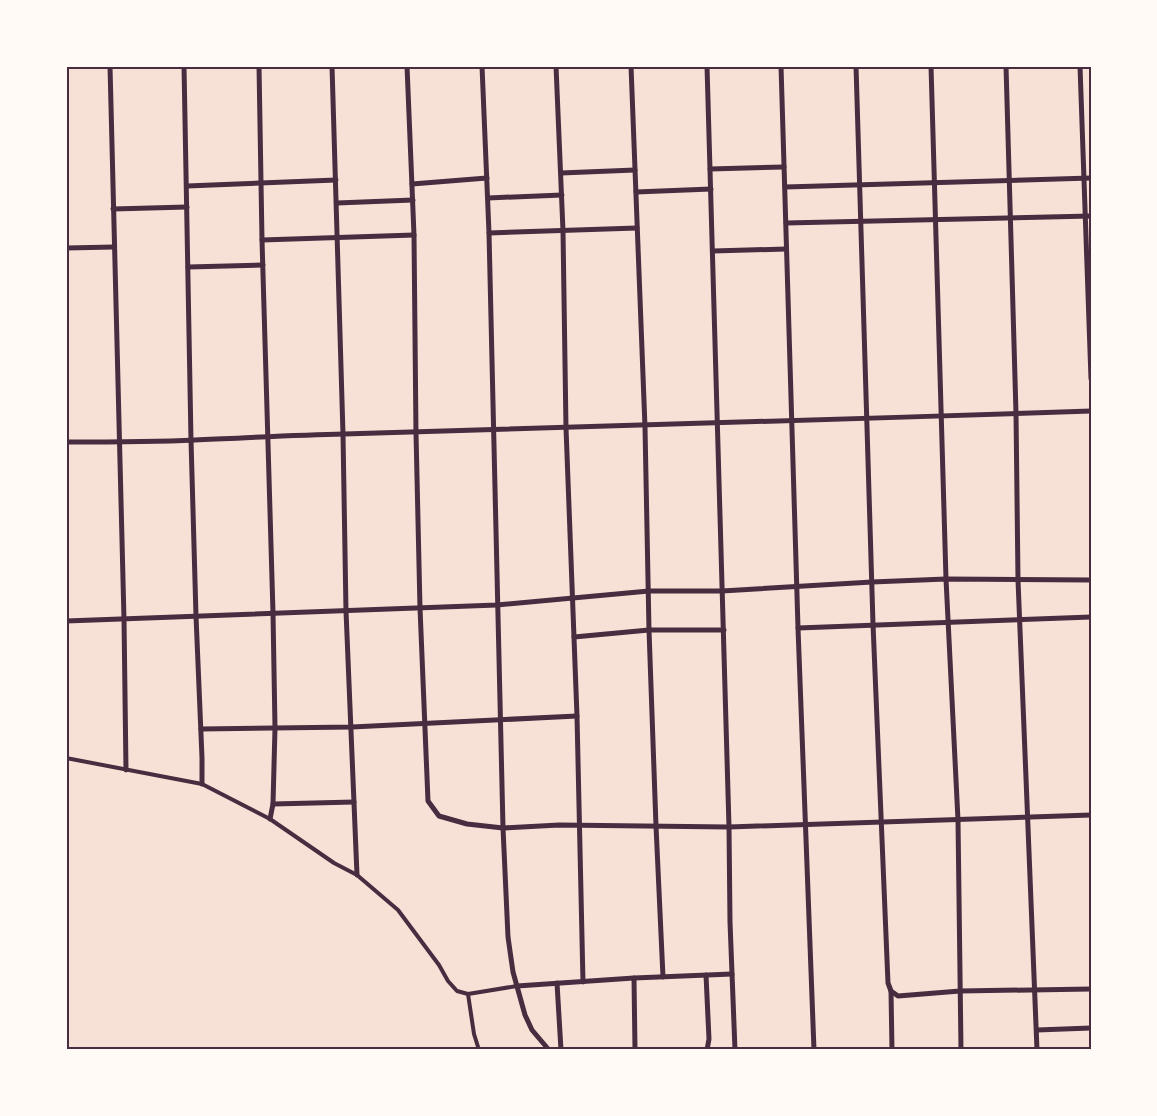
<svg xmlns="http://www.w3.org/2000/svg" width="1157" height="1116" viewBox="0 0 1157 1116" font-family="Merriweather,serif">
<style>
.lines{fill:none;stroke-linecap:round;stroke-linejoin:round}
.service{stroke:#4a2c40;stroke-width:4}
.minor{stroke:#4a2c40;stroke-width:5}
.neatline{fill:none;stroke:#4a2c40;stroke-width:2}
</style>
<rect width="100%" height="100%" fill="#f7e1d7"/>
<g class="lines">
<g class="service">
<polyline points="66,758 202,784 270,819 334,863 357,875 398,910 439,965 448,981 457,991 468,994 517,986"/>
<polyline points="468,994 474,1034 479,1050"/>
</g>
<g class="minor">
<polyline points="110,66 124,619 126,770"/>
<polyline points="184,66 191,440 196,616 202,758 202,784"/>
<polyline points="259,66 262,240 273,613 275,728 273,804 270,819"/>
<polyline points="332,66 343,434 346,611 357,875"/>
<polyline points="407,66 414,235 416,433 420,608 428,801 439,816 467,824 503,828 559,825 729,827 730,922 735,1050"/>
<polyline points="482,66 489,233 503,828 508,937 513,972 525,1015 532,1030 549,1050"/>
<polyline points="556,66 563,231 566,428 577,716 583,982"/>
<polyline points="631,66 645,427 649,630 656,826 663,977"/>
<polyline points="707,66 729,827 1091,815"/>
<polyline points="781,66 798,628 814,1050"/>
<polyline points="856,66 873,624 888,983 891,991 898,996 960,991 1091,989"/>
<polyline points="931,66 946,579 958,820 961,1050"/>
<polyline points="1006,66 1016,413 1018,580 1037,1050"/>
<polyline points="1080,66 1091,379"/>
<polyline points="710,169 784,167"/>
<polyline points="561,173 635,170"/>
<polyline points="412,184 487,178"/>
<polyline points="187,186 336,180"/>
<polyline points="785,187 1091,178"/>
<polyline points="636,192 711,189"/>
<polyline points="488,198 562,195"/>
<polyline points="337,203 413,200"/>
<polyline points="113,209 187,207"/>
<polyline points="786,223 1091,216"/>
<polyline points="489,233 637,228"/>
<polyline points="262,240 414,235"/>
<polyline points="66,248 114,247"/>
<polyline points="713,251 786,249"/>
<polyline points="188,267 263,265"/>
<path d="M66,442C109,442 152,442 195,440C245,438 294,435 344,434C593,428 842,419 1091,411"/>
<polyline points="66,621 497,605 649,591 722,591 872,582 946,579 1091,580"/>
<polyline points="798,628 1091,617"/>
<polyline points="574,637 649,630 724,630"/>
<polyline points="201,729 352,727 577,716"/>
<polyline points="273,804 354,802"/>
<polyline points="706,975 709,1039 707,1050"/>
<polyline points="634,978 635,1050"/>
<polyline points="557,983 561,1050"/>
<polyline points="517,986 634,978 732,974"/>
<polyline points="891,991 892,1050"/>
<polyline points="1037,1030 1091,1028"/>
</g>
</g>
<rect width="1157" height="1116" fill="none" stroke="#fffaf5" stroke-width="135"/>
<rect x="68" y="68" width="1022" height="980" class="neatline"/>
</svg>
